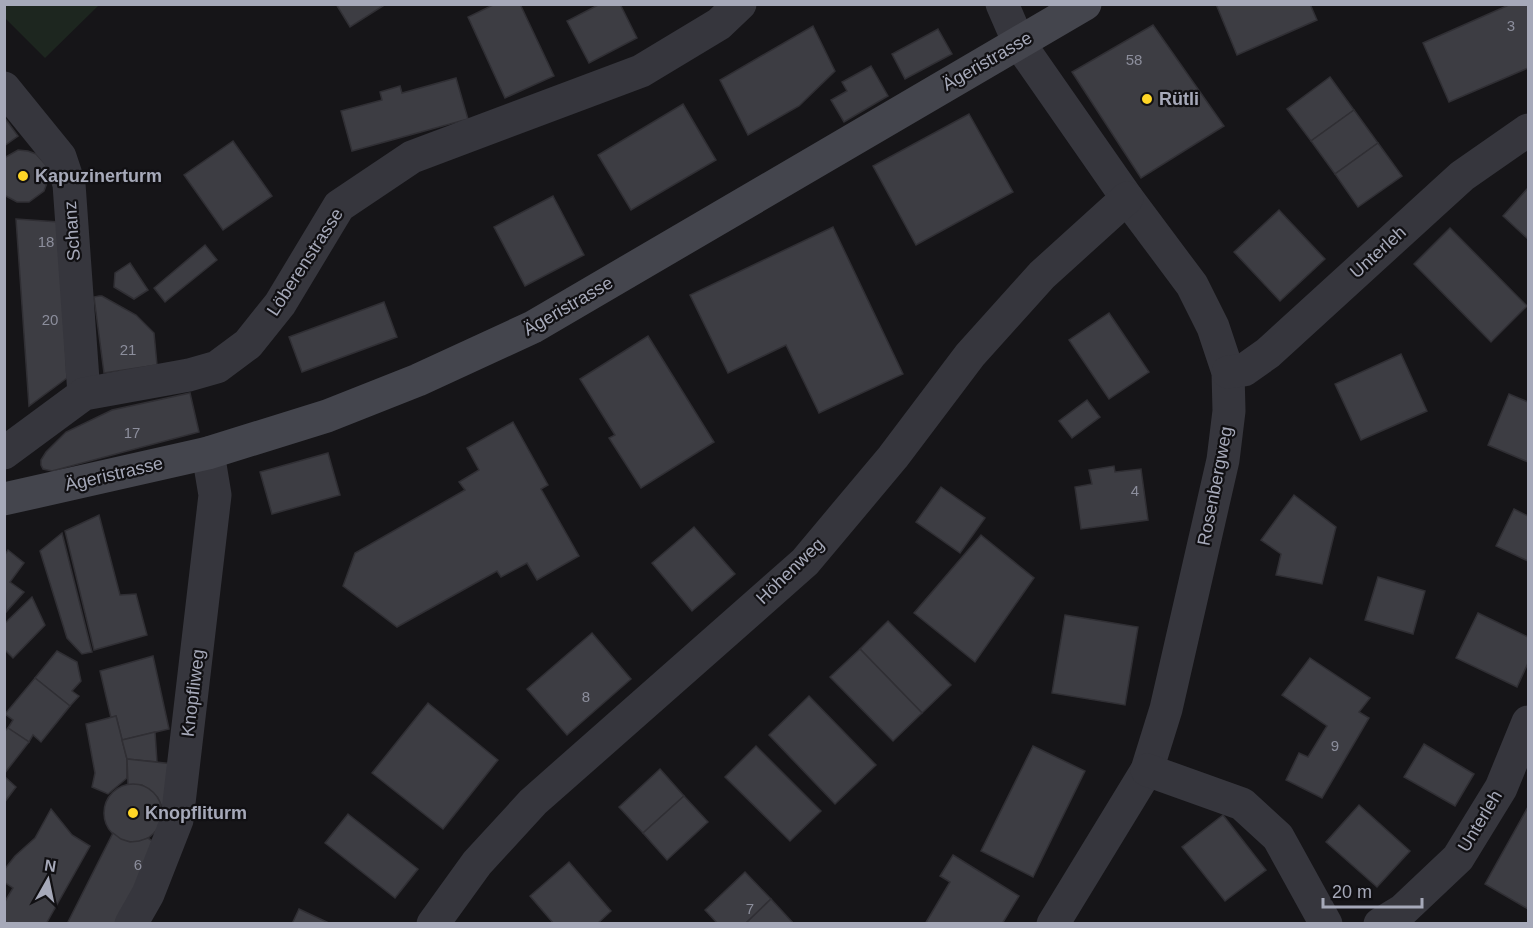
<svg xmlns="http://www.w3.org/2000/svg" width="1533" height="928" viewBox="0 0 1533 928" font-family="Arial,sans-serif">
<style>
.green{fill:#1d261f}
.building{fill:#3d3d43;stroke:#302f34;stroke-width:1.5}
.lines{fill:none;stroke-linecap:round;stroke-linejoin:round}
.street{stroke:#36363d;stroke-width:33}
.secondary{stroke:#44454d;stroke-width:33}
.poi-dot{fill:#ffd626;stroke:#111013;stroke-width:2}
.labels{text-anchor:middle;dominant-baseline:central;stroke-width:4.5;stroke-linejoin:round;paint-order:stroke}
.number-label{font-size:15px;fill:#8c8e9c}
.street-label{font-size:18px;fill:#a6a9b9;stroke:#111013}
.poi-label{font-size:18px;font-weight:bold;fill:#a6a9b9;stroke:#111013;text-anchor:start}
</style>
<rect width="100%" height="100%" fill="#161518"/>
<polygon class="green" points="4,5 5,4 99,5 45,58 5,18"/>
<g class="building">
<polygon points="336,4 386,4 350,27"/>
<polygon points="495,4 520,4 554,76 505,98 468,17"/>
<polygon points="600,4 620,4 637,38 589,63 567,21"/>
<polygon points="1216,4 1310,4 1317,20 1237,55"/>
<polygon points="1511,4 1528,4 1528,68 1449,102 1423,43"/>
<polygon points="1153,25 1224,126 1141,178 1072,72"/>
<polygon points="813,26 835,71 799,106 748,135 720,80"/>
<polygon points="938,29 952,54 905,79 892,54"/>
<polygon points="871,66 888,96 844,122 831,100 847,91 842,82"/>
<polygon points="1330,77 1354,110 1311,141 1287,109"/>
<polygon points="456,78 468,119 352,151 341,111 382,100 380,92 400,86 402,93"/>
<polygon points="683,104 716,160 631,210 598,155"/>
<polygon points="1354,110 1378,143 1335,174 1311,141"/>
<polygon points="969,114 1013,192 916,245 873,166"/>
<polygon points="4,117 18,136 4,146"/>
<polygon points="233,141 272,196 223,230 184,175"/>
<polygon points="1378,143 1402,176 1358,207 1335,174"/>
<polygon points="18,150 28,151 36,154 46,165 48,171 48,180 44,191 29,202 17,202 4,195 4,158"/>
<polygon points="1528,188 1528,239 1503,216"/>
<polygon points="553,196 584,255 525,286 494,227"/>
<polygon points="1279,210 1325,259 1280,301 1234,252"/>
<polygon points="16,219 59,222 67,378 29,406"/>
<polygon points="833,227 903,374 819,413 786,345 728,373 690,295"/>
<polygon points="1450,228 1527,306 1491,342 1414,264"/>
<polygon points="205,245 217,260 165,302 154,288"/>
<polygon points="130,263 148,290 134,299 114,287 115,273"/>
<polygon points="99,296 102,296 136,315 154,333 157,365 104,373 94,297"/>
<polygon points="384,302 397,337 302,372 289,337"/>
<polygon points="1109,313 1149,372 1109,399 1069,340"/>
<polygon points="648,336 714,442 641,488 609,438 615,435 580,379"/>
<polygon points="1401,354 1427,411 1361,440 1335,384"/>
<polygon points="190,393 199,432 52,471 43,469 41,465 41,460 46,452 66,432 112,410"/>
<polygon points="1509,394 1528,402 1528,462 1488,445"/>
<polygon points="1087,400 1100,417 1072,438 1059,421"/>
<polygon points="513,422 548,485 541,489 579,556 537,580 527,563 501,577 497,571 397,627 343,586 355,553 465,490 459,482 479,470 467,448"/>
<polygon points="328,453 340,495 272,514 260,472"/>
<polygon points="1114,466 1115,472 1141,469 1148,520 1081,529 1075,487 1092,484 1089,470"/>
<polygon points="941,487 985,518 960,553 916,522"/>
<polygon points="1294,495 1336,527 1322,584 1276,575 1281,554 1261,540"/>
<polygon points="1514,509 1528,516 1528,561 1496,546"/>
<polygon points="99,515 120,595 136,594 147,635 94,650 65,531"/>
<polygon points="694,527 735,574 692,611 652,563"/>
<polygon points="62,533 92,652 82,654 67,638 40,551"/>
<polygon points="981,535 1034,578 975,662 914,613"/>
<polygon points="8,550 24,563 10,582 24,592 6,612 4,556"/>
<polygon points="1378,577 1425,591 1413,634 1365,620"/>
<polygon points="32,597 45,625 13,658 4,649 4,624"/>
<polygon points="1478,613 1528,637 1528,663 1517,687 1456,658"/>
<polygon points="1065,615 1138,627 1125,705 1052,693"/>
<polygon points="888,621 951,685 922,713 860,649"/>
<polygon points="592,633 631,679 567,735 527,689"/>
<polygon points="860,649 922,713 893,741 830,677"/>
<polygon points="57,651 77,662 81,681 72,691 79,696 70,706 35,678"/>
<polygon points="153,656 169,729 122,740 116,716 111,718 100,671"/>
<polygon points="1310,658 1370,698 1359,712 1369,718 1322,798 1286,780 1299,753 1308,757 1327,726 1282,695"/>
<polygon points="35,678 70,706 41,742 33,735 29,742 8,728 13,720 5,714"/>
<polygon points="809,696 876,765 835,804 769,735"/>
<polygon points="428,703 498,760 443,829 372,773"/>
<polygon points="116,716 127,759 127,778 108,794 92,787 95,773 86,724"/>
<polygon points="8,728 29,742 4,774 4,732"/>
<polygon points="155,732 157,762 127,759 122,740"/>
<polygon points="1424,744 1474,774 1455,806 1404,777"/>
<polygon points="756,746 821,811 790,841 725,777"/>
<polygon points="1033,746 1085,771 1033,877 981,851"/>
<polygon points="127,759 174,764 170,806 161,805 157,797 142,785 128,785"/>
<polygon points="660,769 684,796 643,833 619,807"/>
<polygon points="4,776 16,787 4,803"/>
<circle cx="133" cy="813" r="29"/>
<polygon points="684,796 708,822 667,860 643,833"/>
<polygon points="1359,805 1410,851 1377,887 1326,842"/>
<polygon points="1528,807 1528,909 1485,884"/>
<polygon points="51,809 72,835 90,846 46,924 4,924 4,903 13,888 4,882 4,870 15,856 35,838"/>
<polygon points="348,814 418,869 395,898 325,843"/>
<polygon points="1223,815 1266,870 1225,901 1182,847"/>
<polygon points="113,833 121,839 130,842 139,841 148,838 162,847 120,924 67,924"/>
<polygon points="953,855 1019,896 1002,924 925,924 950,882 940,876"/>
<polygon points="569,862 611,911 597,924 554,924 530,896"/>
<polygon points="745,872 771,899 745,924 718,924 705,910"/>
<polygon points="771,899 794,924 745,924"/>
<polygon points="299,909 331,924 292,924"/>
</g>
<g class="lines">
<g class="street">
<polyline points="1002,4 1019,43 1127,198 1192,285 1213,327 1228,372 1229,411 1223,460 1166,709 1147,770 1053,924"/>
<polyline points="4,88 60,157 69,184 84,394"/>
<polyline points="1228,372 1244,370 1268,353 1462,176 1528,130"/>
<polyline points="4,453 84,394 189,375 217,367 248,344 280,304 339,206 412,157 641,71 719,24 740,4"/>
<polyline points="1147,770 1242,804 1278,837 1326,924"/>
<polyline points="131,924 148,894 177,820 215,495 208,453"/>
<polyline points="433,924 477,863 533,802 805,562 893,457 970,355 1042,275 1127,198"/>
<polyline points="1380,924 1403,910 1458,858 1501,788 1528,722"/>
</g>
<polyline class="secondary" points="4,499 208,453 327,416 418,380 533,327 1085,4"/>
</g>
<g class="poi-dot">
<circle cx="1147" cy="99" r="6"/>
<circle cx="23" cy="176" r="6"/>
<circle cx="133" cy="813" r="6"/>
</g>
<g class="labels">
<g class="number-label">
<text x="1511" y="25">3</text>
<text x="1134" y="59">58</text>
<text x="46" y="241">18</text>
<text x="50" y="319">20</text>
<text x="128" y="349">21</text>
<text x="132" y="432">17</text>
<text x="1135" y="490">4</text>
<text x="586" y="696">8</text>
<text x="1335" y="745">9</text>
<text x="138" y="864">6</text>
<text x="750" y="908">7</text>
</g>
<g class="street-label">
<text transform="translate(987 61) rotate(-30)">Ägeristrasse</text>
<text transform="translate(72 231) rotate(-94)">Schanz</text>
<text transform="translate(1378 252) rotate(-42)">Unterleh</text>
<text transform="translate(305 262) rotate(-57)">Löberenstrasse</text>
<text transform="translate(568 306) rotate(-30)">Ägeristrasse</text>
<text transform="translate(114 474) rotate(-13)">Ägeristrasse</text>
<text transform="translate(1215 486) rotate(-79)">Rosenbergweg</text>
<text transform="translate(790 571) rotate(-44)">Höhenweg</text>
<text transform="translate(193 693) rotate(-83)">Knopfliweg</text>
<text transform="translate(1480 821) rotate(-59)">Unterleh</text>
</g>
<g class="poi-label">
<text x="1159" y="99">Rütli</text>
<text x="35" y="176">Kapuzinerturm</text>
<text x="145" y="813">Knopfliturm</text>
</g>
</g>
<rect width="1533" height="928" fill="none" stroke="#a6a9b9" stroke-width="12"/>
<g transform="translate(48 880) rotate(9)" stroke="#111013" stroke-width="4.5" paint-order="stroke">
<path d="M0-4.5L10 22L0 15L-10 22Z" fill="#a6a9b9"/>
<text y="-9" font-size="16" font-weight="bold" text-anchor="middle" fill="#a6a9b9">N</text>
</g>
<path d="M1323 898v9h99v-9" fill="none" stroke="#a6a9b9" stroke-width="3"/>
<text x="1332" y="898" font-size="18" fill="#a6a9b9" stroke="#111013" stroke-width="4.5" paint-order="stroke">20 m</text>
</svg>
